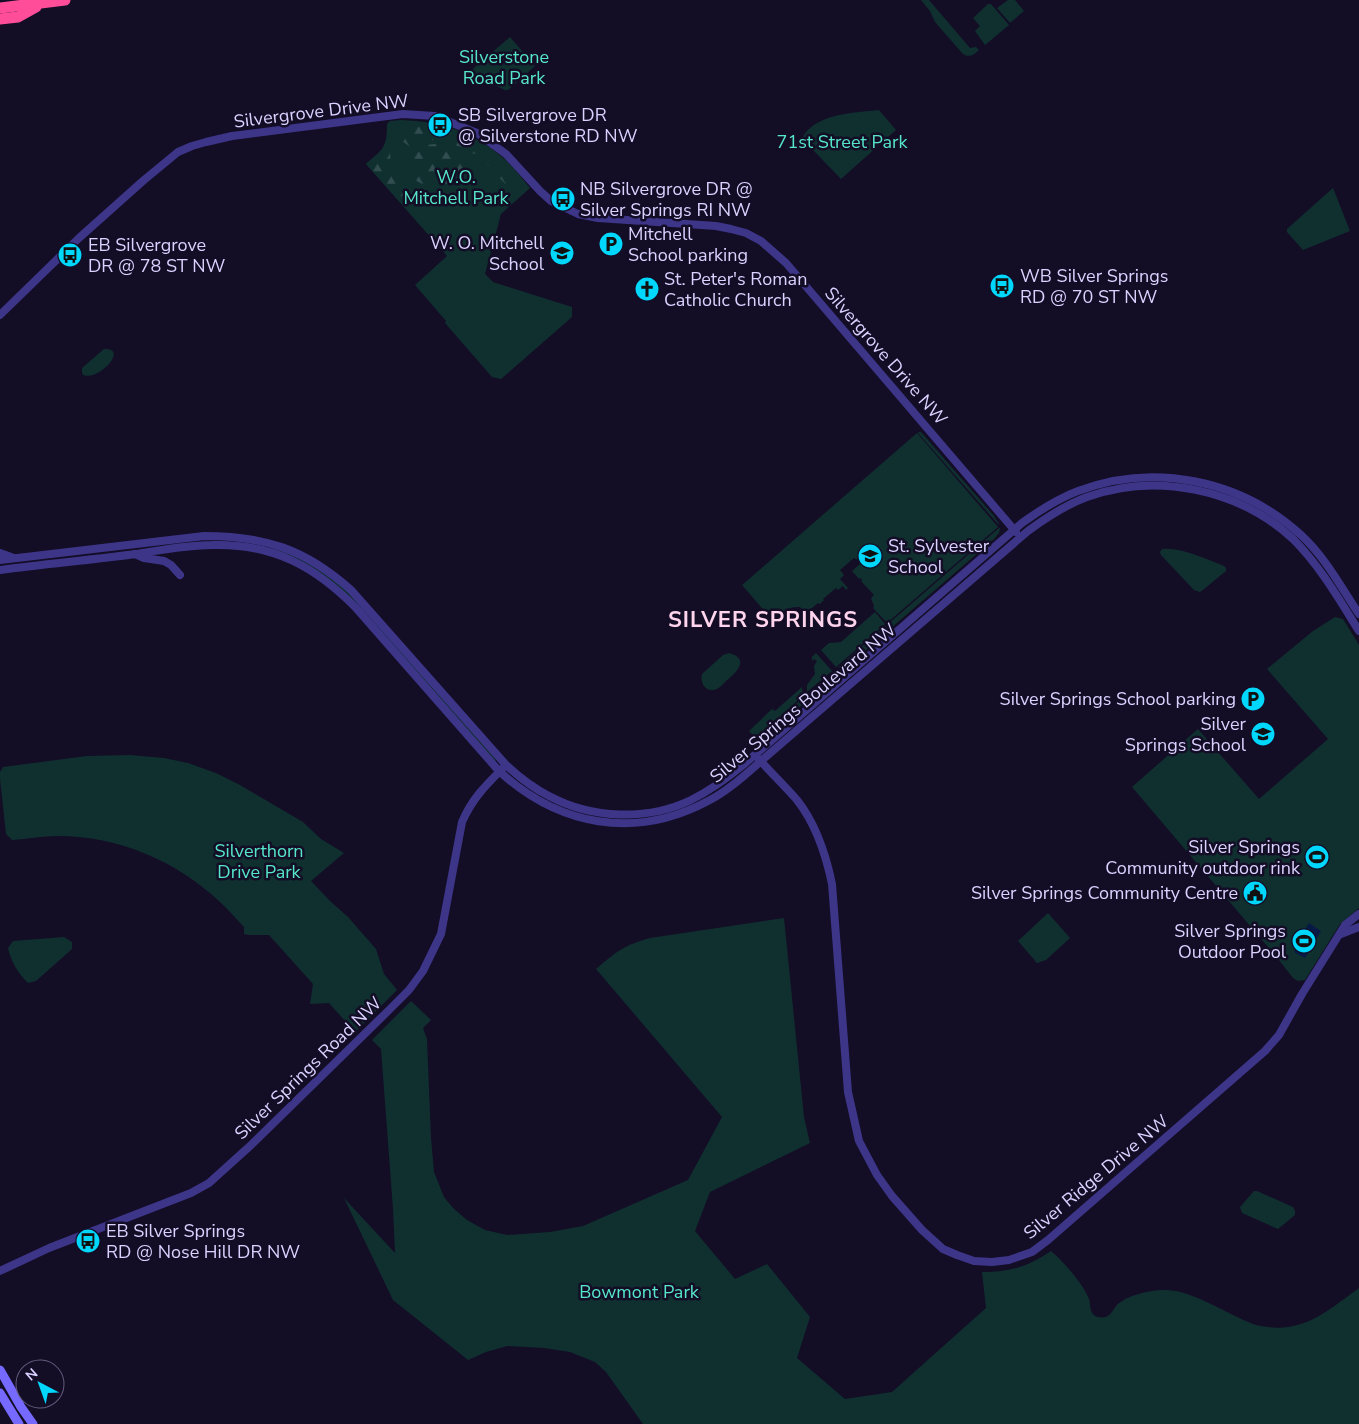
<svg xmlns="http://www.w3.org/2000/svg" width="1359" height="1424" viewBox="0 0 1359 1424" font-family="'Nunito Sans',sans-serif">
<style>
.green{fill:#103030}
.forest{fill:url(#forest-firs)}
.water{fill:#071a46}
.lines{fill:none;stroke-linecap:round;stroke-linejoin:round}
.tertiary{stroke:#3d3588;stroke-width:8}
.secondary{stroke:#7569ff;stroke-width:9}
.motorway{stroke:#ff4d99;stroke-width:11}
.labels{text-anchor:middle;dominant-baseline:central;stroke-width:5;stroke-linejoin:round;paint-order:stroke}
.park-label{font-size:18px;fill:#56e7ca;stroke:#130d26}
.street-label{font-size:18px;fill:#dad2ff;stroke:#130d26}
.poi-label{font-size:18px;fill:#dad2ff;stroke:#130d26;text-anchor:start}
.district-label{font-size:22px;font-weight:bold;letter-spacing:1px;fill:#ffd4ed;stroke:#130d26}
</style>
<defs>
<pattern id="forest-firs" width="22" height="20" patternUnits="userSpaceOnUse" patternTransform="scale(1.25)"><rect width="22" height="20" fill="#103030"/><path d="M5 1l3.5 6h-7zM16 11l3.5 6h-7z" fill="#324d4f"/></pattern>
</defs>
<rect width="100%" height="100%" fill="#130d26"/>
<g class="green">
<path d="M921,0H929L970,48L976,47L979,50C974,55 969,58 963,54L935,22L930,11Z"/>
<polygon points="1008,0 1015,0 1024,11 1010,23 997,8"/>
<polygon points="988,4 991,4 1009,25 985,45 975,31 980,26 973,18"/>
<polygon points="510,37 535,66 508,90 505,90 468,73"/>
<path d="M879,110L896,130L841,179L814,151L805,145L801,140C814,113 853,113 879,110Z"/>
<path d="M401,120C442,122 469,130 501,156C512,165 521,177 530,188L501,214L485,274L493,282L572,307V317L501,379L492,377L445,323L446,321L415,285L447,256L366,164C383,149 387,148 387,124L390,121Z"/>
<polygon points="1333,188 1350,231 1303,250 1287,232 1287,229"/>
<path d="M104,349C129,347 100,381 83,375L82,372V368Z"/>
<polygon points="919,432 921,432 994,516 999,524 998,524 918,433"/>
<path d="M917,433L998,527L887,623L873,608L874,606L871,598L874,595C870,590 865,586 861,581L862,580L861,578L859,579L852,571L860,564L858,560L854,558L840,570L844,575L840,579L848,588L846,590L843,586L838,590L836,588L823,599L824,600L820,604L818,603L806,613L800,607C788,606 780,612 773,621L742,585Z"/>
<polygon points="999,528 1000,528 999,533 994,539 891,628 888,624"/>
<polygon points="275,548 294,554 343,585 495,758 496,763 354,602 274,551"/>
<path d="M1162,549C1181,547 1206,559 1224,566L1226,568V571L1204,589L1200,592L1194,590L1161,555L1160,552Z"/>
<polygon points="875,612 885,624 836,667 821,650 829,643 841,642"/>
<polygon points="1335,617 1343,619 1359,645 1359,908 1340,924 1305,980 1298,981 1293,978 1279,960 1132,787 1198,729 1259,799 1328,739 1267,669 1313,631"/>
<polygon points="885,626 889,630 843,670 838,667"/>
<path d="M729,653C751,659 736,673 726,681C723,684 718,690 713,690C704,691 700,681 702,674L723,655Z"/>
<polygon points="816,653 832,671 807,692 807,685 815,674 814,666 817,661 814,659 812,661 812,657"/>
<polygon points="802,687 803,696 755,738 749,731 772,709 775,711"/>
<polygon points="804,697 804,703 760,742 756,738"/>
<path d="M130,755L164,758L188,763L216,773L240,785L303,822L321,839L344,853L311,881L330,901L348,917L376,949L384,974L397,990L355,1032L329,1003L310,1004L313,984L269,935H249L244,934V927C236,919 229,910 220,902C177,861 118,836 58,836C43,836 27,839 12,840L6,834L0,779V772L3,767L87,756Z"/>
<polygon points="1048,913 1070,938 1046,960 1037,963 1018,941"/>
<path d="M784,918L804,1117L810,1143L710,1192L695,1231L735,1279L767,1264L810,1317L797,1358L845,1399L892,1392L986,1308L982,1272C1010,1272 1028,1267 1051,1251C1063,1261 1084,1285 1089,1299C1091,1304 1089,1312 1095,1316C1097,1317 1103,1318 1106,1317C1111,1315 1113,1310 1116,1306C1126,1295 1150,1290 1165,1290C1183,1290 1200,1299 1215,1306C1228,1312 1240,1319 1253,1324C1258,1326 1263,1326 1268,1327C1306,1332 1331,1308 1359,1288V1424H643L606,1372L595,1362L570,1352L544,1348L507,1346L486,1352L468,1360L393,1300L344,1198L395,1253L393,1209L381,1049L372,1040L411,1001L431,1020L423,1028L427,1039L431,1138L434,1172L444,1197L453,1208L467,1220L485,1230L507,1235L550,1232L583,1226L688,1180L722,1117L596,969C616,952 624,945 650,938Z"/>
<path d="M64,937L72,942V949L36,981L28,983C18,973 11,962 8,948L13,941Z"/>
<polygon points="1254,1191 1257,1191 1293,1207 1295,1211 1295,1215 1278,1229 1242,1213 1240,1207"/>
</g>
<g class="forest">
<path d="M401,124C415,126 430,127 444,130C471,136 496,156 514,177V181L509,188L479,155L468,152L448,141L430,140L409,146L398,138L396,130Z"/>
<path d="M444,143L465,166L467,174C448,191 437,193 415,180C412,168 413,157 416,146Z"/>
<polygon points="386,148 390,150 391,175 410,197 412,209 408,211 366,164 381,151"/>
</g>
<polygon class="water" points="1309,923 1321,931 1305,958 1294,952 1306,933 1304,931"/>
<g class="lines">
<g class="tertiary">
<polyline points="0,315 79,238 144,180 178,152 192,146 206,142 232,136 403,114 435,116 477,133 506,154 540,191 551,201 578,214 598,218 716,226 731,229 746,233 761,241 786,263 1016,532"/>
<polyline points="0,553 14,558"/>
<polyline points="135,554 144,558 164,561 171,565 180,575"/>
<path d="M0,560L204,536C265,536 305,549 351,590L506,765C519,777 533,788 549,796C592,819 647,821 691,800C709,791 726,779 742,766L1022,523C1040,510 1057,499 1078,491C1154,462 1241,480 1301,535C1325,557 1341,587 1359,614"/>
<path d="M0,570C45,564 91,560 136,554C162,550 187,545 212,545C273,543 316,567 357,609L499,771C559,826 635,840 708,801C730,790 749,771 768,755L1028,531C1047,517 1065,505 1087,497C1156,472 1239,489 1293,539C1320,566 1339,599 1359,631"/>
<path d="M758,758C770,772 784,785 797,800C816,824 826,855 832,884L848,1092L859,1141L877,1175L892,1196L922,1230L943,1249L957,1255L974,1261L992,1262L1009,1260L1032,1252L1048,1240L1265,1051L1279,1035L1302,994L1345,925L1359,914"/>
<polyline points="1341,934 1359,927"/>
<path d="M0,1271L49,1248L191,1193L209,1183L250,1146L387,1012L409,990L423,971L441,934L462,822C472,799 485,786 503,768"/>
</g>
<g class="secondary">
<polyline points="0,1370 21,1407 33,1424"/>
<polyline points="0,1393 19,1424"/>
</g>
<g class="motorway">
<polyline points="0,8 65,0"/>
<polyline points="0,19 18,17 36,7"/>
</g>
</g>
<defs>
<symbol id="bus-disc" viewBox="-11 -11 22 22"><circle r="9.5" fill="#00d7fd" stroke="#130d26"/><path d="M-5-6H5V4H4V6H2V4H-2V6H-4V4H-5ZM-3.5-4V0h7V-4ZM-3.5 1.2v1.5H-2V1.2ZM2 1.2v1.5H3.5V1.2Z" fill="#111"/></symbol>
<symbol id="parking-disc" viewBox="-11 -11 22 22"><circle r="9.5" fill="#00d7fd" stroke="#130d26"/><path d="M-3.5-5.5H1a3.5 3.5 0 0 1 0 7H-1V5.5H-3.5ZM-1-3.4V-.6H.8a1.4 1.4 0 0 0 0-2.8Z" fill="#111"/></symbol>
<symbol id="school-disc" viewBox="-11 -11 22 22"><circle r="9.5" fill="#00d7fd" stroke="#130d26"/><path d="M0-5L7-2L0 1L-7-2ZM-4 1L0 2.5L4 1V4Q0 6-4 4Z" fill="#111"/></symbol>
<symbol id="church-disc" viewBox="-11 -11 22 22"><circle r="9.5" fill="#00d7fd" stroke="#130d26"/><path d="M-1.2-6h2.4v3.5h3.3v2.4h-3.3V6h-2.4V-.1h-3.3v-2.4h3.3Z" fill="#111"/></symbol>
<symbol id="stadium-disc" viewBox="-11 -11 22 22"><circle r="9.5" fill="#00d7fd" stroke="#130d26"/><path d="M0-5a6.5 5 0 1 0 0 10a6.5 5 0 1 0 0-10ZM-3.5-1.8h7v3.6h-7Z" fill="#111"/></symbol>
<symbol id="civic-disc" viewBox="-11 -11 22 22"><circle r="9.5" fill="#00d7fd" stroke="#130d26"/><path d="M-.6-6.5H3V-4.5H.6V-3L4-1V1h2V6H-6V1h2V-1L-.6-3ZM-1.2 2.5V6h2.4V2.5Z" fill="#111"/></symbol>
</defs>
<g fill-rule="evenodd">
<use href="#bus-disc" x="426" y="111" width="28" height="28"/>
<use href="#bus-disc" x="549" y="185" width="28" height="28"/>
<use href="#parking-disc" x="597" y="230" width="28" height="28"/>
<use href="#school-disc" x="548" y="239" width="28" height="28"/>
<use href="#bus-disc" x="56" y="241" width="28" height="28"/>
<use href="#bus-disc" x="988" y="272" width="28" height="28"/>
<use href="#church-disc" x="633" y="275" width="28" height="28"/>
<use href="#school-disc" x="856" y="542" width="28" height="28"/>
<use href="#parking-disc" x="1239" y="685" width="28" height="28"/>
<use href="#school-disc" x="1249" y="720" width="28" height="28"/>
<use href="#stadium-disc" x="1303" y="843" width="28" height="28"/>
<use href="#civic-disc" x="1241" y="879" width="28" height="28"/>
<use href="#stadium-disc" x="1290" y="927" width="28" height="28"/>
<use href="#bus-disc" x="74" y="1227" width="28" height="28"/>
</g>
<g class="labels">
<g class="park-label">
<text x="504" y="57">Silverstone<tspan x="504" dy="21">Road Park</tspan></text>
<text x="842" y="142">71st Street Park</text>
<text x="456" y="177">W.O.<tspan x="456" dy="21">Mitchell Park</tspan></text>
<text x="259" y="851">Silverthorn<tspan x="259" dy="21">Drive Park</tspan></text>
<text x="639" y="1292">Bowmont Park</text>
</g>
<g class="street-label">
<text transform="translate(321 111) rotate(-7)">Silvergrove Drive NW</text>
<text transform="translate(886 356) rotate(49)">Silvergrove Drive NW</text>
<text transform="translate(803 703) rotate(-40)">Silver Springs Boulevard NW</text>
<text transform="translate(308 1068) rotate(-44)">Silver Springs Road NW</text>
<text transform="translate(1096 1177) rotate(-40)">Silver Ridge Drive NW</text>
</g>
<g class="poi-label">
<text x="458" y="115">SB Silvergrove DR<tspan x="458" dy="21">@ Silverstone RD NW</tspan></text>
<text x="580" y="189">NB Silvergrove DR @<tspan x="580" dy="21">Silver Springs RI NW</tspan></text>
<text x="628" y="234">Mitchell<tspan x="628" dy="21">School parking</tspan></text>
<text x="544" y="243" text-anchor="end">W. O. Mitchell<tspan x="544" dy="21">School</tspan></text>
<text x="88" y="245">EB Silvergrove<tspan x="88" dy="21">DR @ 78 ST NW</tspan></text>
<text x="1020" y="276">WB Silver Springs<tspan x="1020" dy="21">RD @ 70 ST NW</tspan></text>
<text x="664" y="279">St. Peter's Roman<tspan x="664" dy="21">Catholic Church</tspan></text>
<text x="888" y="546">St. Sylvester<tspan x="888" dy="21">School</tspan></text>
<text x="1236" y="699" text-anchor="end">Silver Springs School parking</text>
<text x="1246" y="724" text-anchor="end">Silver<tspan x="1246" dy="21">Springs School</tspan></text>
<text x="1300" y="847" text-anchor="end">Silver Springs<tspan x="1300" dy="21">Community outdoor rink</tspan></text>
<text x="1238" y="893" text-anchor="end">Silver Springs Community Centre</text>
<text x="1286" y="931" text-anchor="end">Silver Springs<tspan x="1286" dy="21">Outdoor Pool</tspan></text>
<text x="106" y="1231">EB Silver Springs<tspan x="106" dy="21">RD @ Nose Hill DR NW</tspan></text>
</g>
<g class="district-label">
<text x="763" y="620">SILVER SPRINGS</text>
</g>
</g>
<g transform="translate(40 1384) rotate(319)"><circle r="24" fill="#130d26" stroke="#635c7d"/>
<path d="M0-4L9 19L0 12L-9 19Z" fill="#00d7fd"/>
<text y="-8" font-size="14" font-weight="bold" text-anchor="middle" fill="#dad2ff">N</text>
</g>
</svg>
